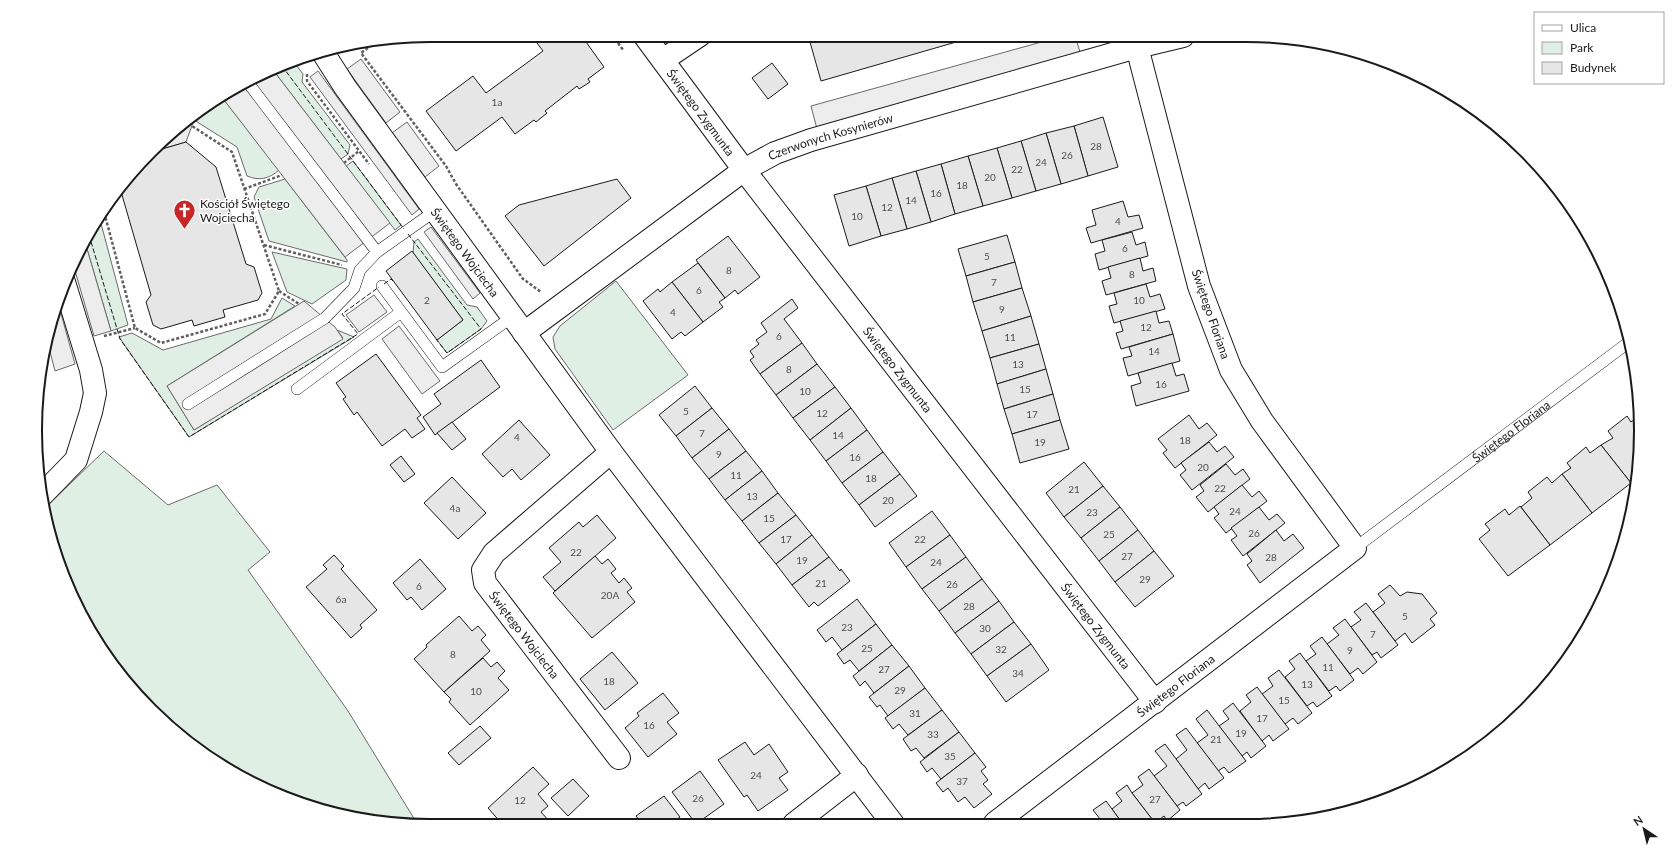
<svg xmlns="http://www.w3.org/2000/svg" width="1676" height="861" viewBox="0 0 1676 861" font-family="Lato,sans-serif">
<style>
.green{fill:#e0efe3;stroke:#6a6a6a}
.parking{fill:#ededed;stroke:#6a6a6a}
.building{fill:#e6e6e6;stroke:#1a1a1a}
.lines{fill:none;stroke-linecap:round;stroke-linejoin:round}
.lane-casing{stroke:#1a1a1a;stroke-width:12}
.street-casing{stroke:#1a1a1a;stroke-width:24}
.path{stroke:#5f5f5f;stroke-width:2.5;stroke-dasharray:3 2;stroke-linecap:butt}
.lane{stroke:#fff;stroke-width:11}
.street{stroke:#fff;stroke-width:22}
.fence{stroke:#1a1a1a;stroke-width:1;stroke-dasharray:5 2;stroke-linecap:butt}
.labels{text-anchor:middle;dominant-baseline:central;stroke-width:3;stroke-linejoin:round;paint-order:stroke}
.number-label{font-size:10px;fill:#4d4d4d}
.street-label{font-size:12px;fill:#1a1a1a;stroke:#fff}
.poi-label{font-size:12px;fill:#1a1a1a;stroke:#fff;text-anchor:start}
.rim{fill:none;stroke:#1a1a1a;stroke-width:2}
</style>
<rect width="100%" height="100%" fill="#fff"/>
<g class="green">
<polygon points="293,61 303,74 302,82 350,145 348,154 341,159 273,70"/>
<path d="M221,96L279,170C269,179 259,181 247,176L237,147L194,120L193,115Z"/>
<polygon points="353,161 401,225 395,230 346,166"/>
<polygon points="285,179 347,260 347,262 269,241 254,197 259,187"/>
<polygon points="99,216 128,325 111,331 85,242"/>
<polygon points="418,239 467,305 477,307 487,321 481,329 447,353 437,340 463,320 413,253 414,242"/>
<polygon points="272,252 347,269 346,280 312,304 287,292"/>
<polygon points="616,281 688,375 613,430 555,349 553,337 560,326"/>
<polygon points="282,298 295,306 167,386 194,430 343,338 337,330 354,337 189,437 119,337 132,333 163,350 271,319"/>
<polygon points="104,451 168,505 217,485 270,552 248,570 348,711 418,825 405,825 328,813 256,785 190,744 151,710 102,650 76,605 49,533 44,509"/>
</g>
<g class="parking">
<polygon points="1063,36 1075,36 1081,55 817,129 811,106"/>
<polygon points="361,59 400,112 386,123 347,69"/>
<polygon points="273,70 390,223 345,257 221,96 233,88"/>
<polygon points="318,71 419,209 412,215 310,77"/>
<polygon points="193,115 194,120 186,142 152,152"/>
<polygon points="407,122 439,166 425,177 392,133"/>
<polygon points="431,227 480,293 473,299 424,232"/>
<polygon points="85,242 111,331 94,336 73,264"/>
<polygon points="374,295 387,312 359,332 346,315"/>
<polygon points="304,301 335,327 343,339 194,430 167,386"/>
<polygon points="58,303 75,364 55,371 47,340"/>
<polygon points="399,326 440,381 422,394 382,339"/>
</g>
<g class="building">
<polygon points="531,35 581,35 604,67 588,79 590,82 579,89 577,86 545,111 547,113 536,122 534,120 515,134 502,117 456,151 426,111 473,76 486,93 543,51"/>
<polygon points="808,35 969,36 970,38 821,81"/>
<polygon points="772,63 788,84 768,99 752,78"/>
<polygon points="1103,117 1118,167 1088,176 1074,126"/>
<polygon points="1074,126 1088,176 1061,184 1046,133"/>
<polygon points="1046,133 1061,184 1036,191 1021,141"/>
<polygon points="1021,141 1036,191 1012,198 997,148"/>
<polygon points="186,142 216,167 246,264 254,267 262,293 258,300 223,310 225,317 194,326 192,320 161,329 153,325 146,302 151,295 122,195 128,177 152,152"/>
<polygon points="997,148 1012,198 983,206 968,156"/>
<polygon points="968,156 983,206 955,214 941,164"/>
<polygon points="941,164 955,214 931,222 916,171"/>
<polygon points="916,171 931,222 907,229 892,178"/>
<polygon points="892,178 907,229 881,236 866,186"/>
<polygon points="617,179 631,198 544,266 505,216 519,205"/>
<polygon points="866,186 881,236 849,246 834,195"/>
<polygon points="1123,201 1128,217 1139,215 1143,228 1091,243 1086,228 1096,225 1092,210"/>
<polygon points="1132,232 1136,245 1145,242 1148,256 1099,270 1095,254 1105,251 1102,240"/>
<polygon points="1007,235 1015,262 966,276 958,249"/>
<polygon points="728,236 760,277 738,294 735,290 725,298 696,260"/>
<polygon points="412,251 463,320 437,340 386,271"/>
<polygon points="1140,258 1143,271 1153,268 1156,281 1106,295 1102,281 1111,278 1108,267"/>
<polygon points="1015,262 1022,288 973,302 966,276"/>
<polygon points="698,263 725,298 719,302 723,307 703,322 672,282"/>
<polygon points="672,282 703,322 685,336 681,332 672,339 643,301 658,289 660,292"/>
<polygon points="1146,284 1150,297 1160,294 1165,309 1114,323 1109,306 1117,304 1114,293"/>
<polygon points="1022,288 1031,316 982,331 973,302"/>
<polygon points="792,299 798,308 784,319 802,343 760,374 750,360 754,357 750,351 759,344 756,340 767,332 761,323"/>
<polygon points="1156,311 1159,323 1169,321 1173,334 1121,349 1116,333 1123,331 1120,321"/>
<polygon points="1031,316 1039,344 990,358 982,331"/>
<polygon points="1173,334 1180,361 1128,376 1123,358 1132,356 1129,347"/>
<polygon points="802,343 817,364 776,395 760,374"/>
<polygon points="1039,344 1046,369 997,384 990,358"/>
<polygon points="376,354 421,415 417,418 425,429 412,438 405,429 382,446 357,412 354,415 343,399 346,397 336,383"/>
<polygon points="481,360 500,387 435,435 423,417 441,404 434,394"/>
<polygon points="1172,363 1176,376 1184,374 1189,391 1136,406 1131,386 1141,383 1138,373"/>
<polygon points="817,364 835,387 793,418 776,395"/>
<polygon points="1046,369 1053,394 1004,409 997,384"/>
<polygon points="695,386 712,408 676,436 659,415"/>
<polygon points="835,387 851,408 810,440 793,418"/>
<polygon points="1053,394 1060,420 1012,434 1004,409"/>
<polygon points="712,408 729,429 692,458 676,436"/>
<polygon points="851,408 867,430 826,461 810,440"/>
<polygon points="1189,415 1199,429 1207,423 1217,435 1175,468 1163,453 1167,450 1158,439"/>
<polygon points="1627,416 1631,422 1639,416 1640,456 1637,478 1631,483 1601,445 1613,438 1608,431"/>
<polygon points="519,420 550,455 521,480 512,469 503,477 482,454"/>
<polygon points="1060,420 1069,449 1020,463 1012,434"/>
<polygon points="452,422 466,439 452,450 437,433"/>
<polygon points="729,429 746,451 709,479 692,458"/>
<polygon points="867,430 883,452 842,483 826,461"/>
<polygon points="1209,442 1217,452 1225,446 1234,457 1192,490 1180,475 1186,470 1181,463"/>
<polygon points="1601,445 1631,483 1592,513 1562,474 1571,468 1567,463 1586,447 1590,453"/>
<polygon points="746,451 762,471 725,500 709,479"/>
<polygon points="883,452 900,474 859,505 842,483"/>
<polygon points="401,456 415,474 404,482 390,465"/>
<polygon points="1084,462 1103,486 1064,517 1046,493"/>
<polygon points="1226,464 1235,475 1243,469 1250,479 1208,512 1196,497 1204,491 1200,485"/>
<polygon points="762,471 778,493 742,521 725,500"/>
<polygon points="900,474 917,496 875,527 859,505"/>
<polygon points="1562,474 1592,513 1550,545 1521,507 1532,498 1528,492 1547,477 1552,483"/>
<polygon points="452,477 486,513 458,539 424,503"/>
<polygon points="1242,485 1252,497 1259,491 1267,501 1226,533 1214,518 1219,514 1214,507"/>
<polygon points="1103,486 1120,507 1081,538 1064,517"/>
<polygon points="778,493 796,515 759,543 742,521"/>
<polygon points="1520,506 1550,545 1508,576 1479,539 1490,530 1485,524 1505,509 1509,515"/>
<polygon points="1120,507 1138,530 1099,561 1081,538"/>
<polygon points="1259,507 1269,520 1277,514 1285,523 1243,556 1231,540 1237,536 1231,528"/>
<polygon points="932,511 950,535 906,567 889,543"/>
<polygon points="597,515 616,538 555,591 543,577 561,562 549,548 579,522 583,527"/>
<polygon points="796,515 812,535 776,564 759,543"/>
<polygon points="1138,530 1154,551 1115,582 1099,561"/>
<polygon points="1276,530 1284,541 1293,534 1304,548 1260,583 1247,565 1252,561 1247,554"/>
<polygon points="812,535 829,557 792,585 776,564"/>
<polygon points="950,535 966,557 922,589 906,567"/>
<polygon points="1154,551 1174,576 1135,607 1115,582"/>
<polygon points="334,555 344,566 341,569 377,610 360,625 362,628 351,638 306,587 327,569 323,565"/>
<polygon points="595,556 602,564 608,559 616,569 611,573 619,583 624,578 632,588 627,592 635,602 592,638 553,593"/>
<polygon points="829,557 840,571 841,569 850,581 818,606 814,602 809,607 792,585"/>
<polygon points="966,557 982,579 939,611 922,589"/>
<polygon points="420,559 446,589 422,610 411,597 407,600 393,583"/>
<polygon points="982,579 999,601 955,633 939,611"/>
<polygon points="1390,585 1400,596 1407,592 1422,594 1437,613 1430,619 1435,625 1412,643 1405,633 1395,641 1373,612 1385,603 1378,594"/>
<polygon points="857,599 876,624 842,650 832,637 826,642 817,630"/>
<polygon points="999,601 1014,622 971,654 955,633"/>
<polygon points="1366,603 1398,645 1381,658 1377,652 1372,655 1351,627 1361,620 1354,612"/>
<polygon points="459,616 472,631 478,626 486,635 481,640 490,651 444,692 414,659 427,647 426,645"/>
<polygon points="1345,619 1377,662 1363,674 1358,668 1350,674 1327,644 1339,635 1333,628"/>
<polygon points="1014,622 1031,644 987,676 971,654"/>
<polygon points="876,624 892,645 859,671 850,660 844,664 837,654"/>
<polygon points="1322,637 1354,680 1340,691 1336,686 1329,691 1306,661 1316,654 1310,646"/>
<polygon points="1031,644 1049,670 1006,702 987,676"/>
<polygon points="892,645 909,666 874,693 865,681 860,686 853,676"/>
<polygon points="612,652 638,683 605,710 580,679"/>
<polygon points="1300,653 1332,696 1317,707 1313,702 1307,706 1285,677 1295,669 1289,661"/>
<polygon points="483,658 491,667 497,662 505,671 498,678 509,690 470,725 449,702 451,699 444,692"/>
<polygon points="909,666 925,688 888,716 880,705 877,707 869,697"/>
<polygon points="1279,670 1312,713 1298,724 1293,718 1285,724 1262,694 1273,686 1268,678"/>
<polygon points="1257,687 1289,729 1273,741 1269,735 1262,741 1240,711 1251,702 1246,695"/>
<polygon points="925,688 942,710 908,735 899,724 893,729 885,718"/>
<polygon points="663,693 679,713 667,722 677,734 648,757 625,728 639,716 637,713"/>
<polygon points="1233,703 1266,746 1251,758 1247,752 1242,756 1219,726 1229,719 1223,711"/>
<polygon points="942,710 959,732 924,758 916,748 911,751 903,739"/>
<polygon points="1207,710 1246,761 1229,773 1224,767 1218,771 1197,743 1208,735 1196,719"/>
<polygon points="480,726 491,738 459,765 448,753"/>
<polygon points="1186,728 1224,778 1209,789 1205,783 1198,789 1176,759 1187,750 1176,735"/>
<polygon points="959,732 975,753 941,779 932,768 927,772 920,762"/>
<polygon points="745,742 754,755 769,744 788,772 779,778 788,790 758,811 747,795 744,797 718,760"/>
<polygon points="1165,744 1202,794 1186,806 1183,802 1177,806 1154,776 1167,766 1155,751"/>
<polygon points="975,753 986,767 981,771 988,780 983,784 992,794 974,808 965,797 958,802 948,788 943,792 936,783"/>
<polygon points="533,767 549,784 538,794 548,806 541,812 550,822 548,825 514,825 511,822 508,825 503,825 488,808"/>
<polygon points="1149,769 1180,810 1167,821 1164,816 1155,823 1132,793 1143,785 1138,777"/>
<polygon points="700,771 724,804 696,824 672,792"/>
<polygon points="573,779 589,796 568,816 551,798"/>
<polygon points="1127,785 1132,793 1155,823 1122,823 1112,809 1122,801 1116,793"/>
<polygon points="664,796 680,817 670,824 642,824 636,816"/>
<polygon points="1106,801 1112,809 1122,823 1095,823 1100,819 1093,810"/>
</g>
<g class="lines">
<defs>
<g id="lane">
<polyline points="249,84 377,252 435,211"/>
<polyline points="382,286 442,367 512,317"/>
<polyline points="297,389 401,312"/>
<polyline points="188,404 325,318 354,288 360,270 377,252"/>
<path id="s1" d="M1355,548L1629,342"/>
</g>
<g id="street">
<path id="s2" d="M644,35L744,170L1155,702"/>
<path id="s3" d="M322,51L345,87L611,452L893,824"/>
<polyline points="663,60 700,35"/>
<path id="s4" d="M524,333L744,170L775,153L811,140L1137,47L1183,36"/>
<path id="s5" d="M611,452L494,553L483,570L485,583L619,758"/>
<polyline points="41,496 76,460 91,412 95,393 91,370 64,282"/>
<path id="s6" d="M995,823L1355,548L1262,421L1231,370L1199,286L1137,47"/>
<polyline points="794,824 857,775"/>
</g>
</defs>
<use href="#lane" class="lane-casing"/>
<use href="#street" class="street-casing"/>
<g class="path">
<polyline points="612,35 624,51"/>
<polyline points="371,41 373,44 361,53 446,166 456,184 523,279 541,292"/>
<polyline points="307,74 307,81 369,164"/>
<polyline points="344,163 359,151"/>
<polyline points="244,189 282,175"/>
<polyline points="103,208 135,328 161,343 265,314 279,291 232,152 192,126"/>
<polyline points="264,245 342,265"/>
<polyline points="279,291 299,304"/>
<polyline points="104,336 135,328"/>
</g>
<use href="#lane" class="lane"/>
<use href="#street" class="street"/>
<g class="fence">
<polyline points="282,66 404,229"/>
<polyline points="408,234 481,329 447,353 436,339"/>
<polyline points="89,235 120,339 189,437 358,334 342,314 379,287"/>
<polyline points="384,284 391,279 393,281"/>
</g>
</g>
<defs>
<symbol id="church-pin" viewBox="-11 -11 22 30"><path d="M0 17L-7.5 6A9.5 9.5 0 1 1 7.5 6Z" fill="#c62828" stroke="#fff"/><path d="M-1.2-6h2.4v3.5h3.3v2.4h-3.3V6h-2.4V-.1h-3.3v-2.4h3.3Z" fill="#fff"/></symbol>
</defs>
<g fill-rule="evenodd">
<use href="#church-pin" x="172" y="198" width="25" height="34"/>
</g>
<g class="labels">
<g class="number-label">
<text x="497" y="102">1a</text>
<text x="1096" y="146">28</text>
<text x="1067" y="155">26</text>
<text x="1041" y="162">24</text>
<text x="1017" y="169">22</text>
<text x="990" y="177">20</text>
<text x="962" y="185">18</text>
<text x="936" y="193">16</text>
<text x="911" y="200">14</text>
<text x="887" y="207">12</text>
<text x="857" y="216">10</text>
<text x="1118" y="221">4</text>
<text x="1125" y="248">6</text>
<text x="987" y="256">5</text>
<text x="729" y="270">8</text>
<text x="1132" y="274">8</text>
<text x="994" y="282">7</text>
<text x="699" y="290">6</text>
<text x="427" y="300">2</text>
<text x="1139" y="300">10</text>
<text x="1002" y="309">9</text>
<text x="673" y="312">4</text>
<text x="1146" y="327">12</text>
<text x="779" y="336">6</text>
<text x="1010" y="337">11</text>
<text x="1154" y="351">14</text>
<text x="1018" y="364">13</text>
<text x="789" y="369">8</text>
<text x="1161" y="384">16</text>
<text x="1025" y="389">15</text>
<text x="805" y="391">10</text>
<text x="686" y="411">5</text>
<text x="822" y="413">12</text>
<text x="1032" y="414">17</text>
<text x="702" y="433">7</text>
<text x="838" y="435">14</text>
<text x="517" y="437">4</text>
<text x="1185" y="440">18</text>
<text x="1040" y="442">19</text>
<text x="719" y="454">9</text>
<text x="855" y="457">16</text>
<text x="1203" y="467">20</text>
<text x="736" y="475">11</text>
<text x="871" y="478">18</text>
<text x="1220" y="488">22</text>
<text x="1074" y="489">21</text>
<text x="752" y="496">13</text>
<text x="888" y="500">20</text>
<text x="455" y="508">4a</text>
<text x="1235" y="511">24</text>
<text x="1092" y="512">23</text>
<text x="769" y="518">15</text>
<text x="1254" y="533">26</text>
<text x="1109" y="534">25</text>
<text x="786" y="539">17</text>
<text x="920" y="539">22</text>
<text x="576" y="552">22</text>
<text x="1127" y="556">27</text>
<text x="1271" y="557">28</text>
<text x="802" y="560">19</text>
<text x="936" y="562">24</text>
<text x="1145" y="579">29</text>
<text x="821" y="583">21</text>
<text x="952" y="584">26</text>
<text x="419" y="586">6</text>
<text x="610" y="595">20A</text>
<text x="341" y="599">6a</text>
<text x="969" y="606">28</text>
<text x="1405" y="616">5</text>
<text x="847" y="627">23</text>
<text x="985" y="628">30</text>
<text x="1373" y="634">7</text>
<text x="867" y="648">25</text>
<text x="1001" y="649">32</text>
<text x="1350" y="650">9</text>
<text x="453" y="654">8</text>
<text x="1328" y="667">11</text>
<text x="884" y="669">27</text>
<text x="1018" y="673">34</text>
<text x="609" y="681">18</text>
<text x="1307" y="684">13</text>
<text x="900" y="690">29</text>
<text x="476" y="691">10</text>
<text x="1284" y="700">15</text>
<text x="915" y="713">31</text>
<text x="1262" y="718">17</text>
<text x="649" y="725">16</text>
<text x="1241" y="733">19</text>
<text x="933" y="734">33</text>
<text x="1216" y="739">21</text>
<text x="950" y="756">35</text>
<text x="756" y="775">24</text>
<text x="962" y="781">37</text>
<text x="698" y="798">26</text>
<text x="1155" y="799">27</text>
<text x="520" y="800">12</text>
</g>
<g class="street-label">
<text stroke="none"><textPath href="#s2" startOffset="96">Świętego Zygmunta</textPath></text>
<text stroke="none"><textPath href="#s4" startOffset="367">Czerwonych Kosynierów</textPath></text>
<text stroke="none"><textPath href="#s3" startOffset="247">Świętego Wojciecha</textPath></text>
<text transform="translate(1211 314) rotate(71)">Świętego Floriana</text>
<text stroke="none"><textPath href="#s2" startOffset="420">Świętego Zygmunta</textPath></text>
<text stroke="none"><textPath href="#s1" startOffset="195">Świętego Floriana</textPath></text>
<text stroke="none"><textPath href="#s2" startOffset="744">Świętego Zygmunta</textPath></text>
<text stroke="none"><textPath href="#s5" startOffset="253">Świętego Wojciecha</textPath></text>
<text stroke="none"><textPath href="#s6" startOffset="227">Świętego Floriana</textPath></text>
</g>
<g class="poi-label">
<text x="200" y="203">Kościół Świętego<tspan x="200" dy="14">Wojciecha</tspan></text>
</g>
</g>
<path d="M0 0H1676V861H0ZM430 42H1246A388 388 0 0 1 1634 430V431A388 388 0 0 1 1246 819H430A388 388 0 0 1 42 431V430A388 388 0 0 1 430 42Z" fill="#fff" fill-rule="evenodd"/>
<path class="rim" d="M430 42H1246A388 388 0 0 1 1634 430V431A388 388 0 0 1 1246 819H430A388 388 0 0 1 42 431V430A388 388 0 0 1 430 42Z"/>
<rect x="1534" y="12" width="130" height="72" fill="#ffffff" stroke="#a3a3a3"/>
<rect x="1542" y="25" width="20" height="6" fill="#ffffff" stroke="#a3a3a3"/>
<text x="1570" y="32" font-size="12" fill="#1a1a1a">Ulica</text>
<rect x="1542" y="42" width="20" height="12" fill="#e0efe3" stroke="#a3a3a3"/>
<text x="1570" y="52" font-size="12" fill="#1a1a1a">Park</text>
<rect x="1542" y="62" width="20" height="12" fill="#e6e6e6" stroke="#a3a3a3"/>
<text x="1570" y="72" font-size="12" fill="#1a1a1a">Budynek</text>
<g transform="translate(1644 829) rotate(325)" stroke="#ffffff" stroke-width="3" paint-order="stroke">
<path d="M0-3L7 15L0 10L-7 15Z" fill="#1a1a1a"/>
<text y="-6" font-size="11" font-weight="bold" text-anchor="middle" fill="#1a1a1a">N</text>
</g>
</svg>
